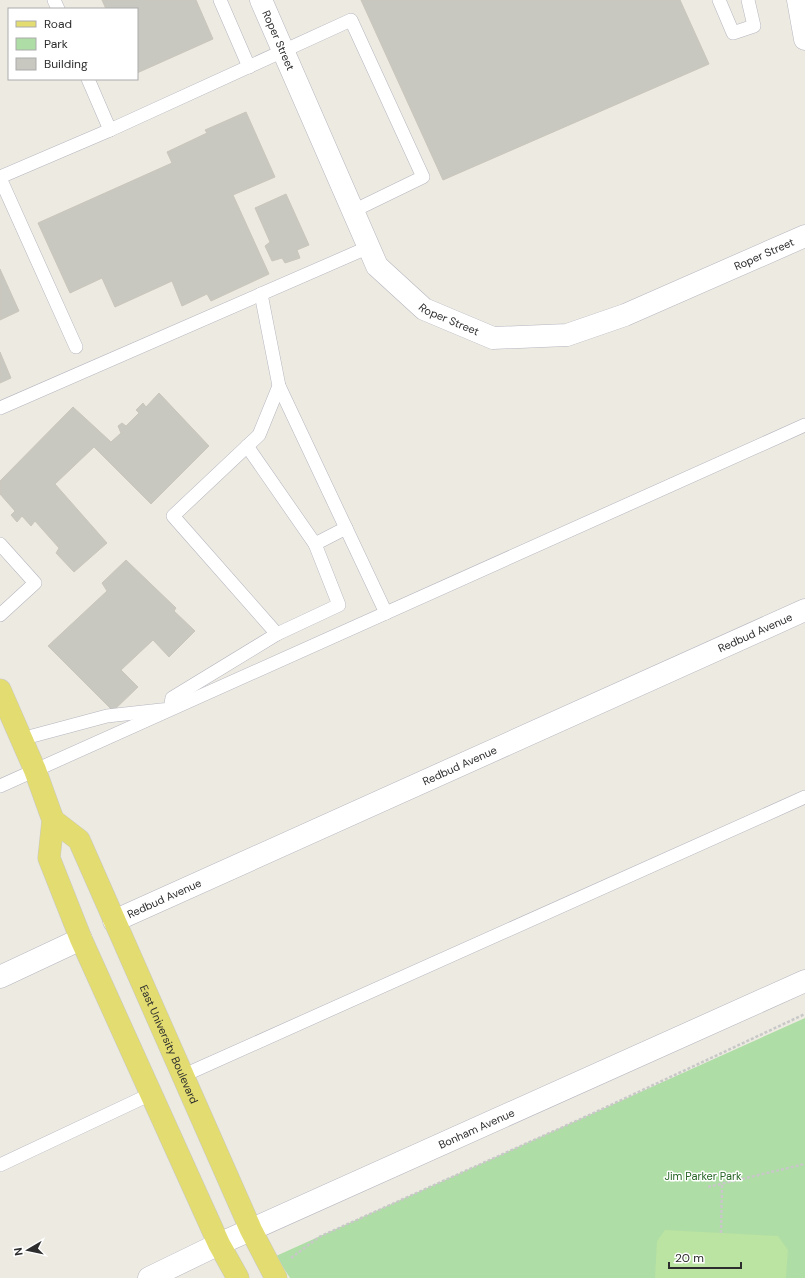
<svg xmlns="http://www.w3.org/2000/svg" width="805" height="1278" viewBox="0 0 805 1278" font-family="'DM Sans',sans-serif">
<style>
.green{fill:#aedda5}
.pitch{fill:#bbe3a2}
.building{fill:#c9c8c0;stroke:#c9c6bb}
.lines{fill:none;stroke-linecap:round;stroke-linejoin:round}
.service-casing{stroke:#b5b5bf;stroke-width:14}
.minor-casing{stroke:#b5b5bf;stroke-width:23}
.tertiary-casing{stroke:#b5b5bf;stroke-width:23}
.primary-casing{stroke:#c8c8c8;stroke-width:23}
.path{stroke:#c8c8c8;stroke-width:2.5;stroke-dasharray:3 2;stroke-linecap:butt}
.service{stroke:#fff;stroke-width:13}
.minor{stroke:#fff;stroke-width:22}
.tertiary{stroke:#fff;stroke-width:22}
.primary{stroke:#e3dd71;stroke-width:22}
.labels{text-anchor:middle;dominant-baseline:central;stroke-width:3;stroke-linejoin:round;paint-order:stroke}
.street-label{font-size:11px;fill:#2d2d2d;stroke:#fff}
.park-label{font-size:11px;fill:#256424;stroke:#fff}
</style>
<rect width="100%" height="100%" fill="#edeae2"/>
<polygon class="green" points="805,1018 805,1278 290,1278 276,1256"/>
<polygon class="pitch" points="665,1230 778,1236 788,1250 786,1278 655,1278 657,1241"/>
<g class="building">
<polygon points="102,0 196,0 213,39 137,73 137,9 106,9"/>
<polygon points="361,0 680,0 709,64 443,180"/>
<polygon points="246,112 275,177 233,195 269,274 211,301 207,294 182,306 172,281 115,307 102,278 70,293 38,223 172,163 167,152 207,133 205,130"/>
<polygon points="286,194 309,245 297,250 300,258 285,263 282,258 272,261 265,246 270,242 255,208"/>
<polygon points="0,269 19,311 0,320"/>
<polygon points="0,352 11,378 0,383"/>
<polygon points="159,393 209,446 151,504 94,447 55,484 107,543 74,572 56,553 59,548 35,521 31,526 22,516 17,522 11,515 15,511 0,494 0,481 73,407 111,442 121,433 118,426 122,423 126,426 139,413 136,410 143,403 146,407"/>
<polygon points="126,560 176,608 174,611 195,631 169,657 153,640 121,670 138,687 113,711 48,646 107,591 102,583"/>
</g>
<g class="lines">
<defs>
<g id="service">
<polyline points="54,0 58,9"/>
<polyline points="220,0 249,67"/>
<polyline points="719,0 733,33 754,26 748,0"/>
<polyline points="88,79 110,130 351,20 423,177 353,211"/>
<polyline points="0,177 110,130"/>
<polyline points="0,178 76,347"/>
<polyline points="261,294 279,386 386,613"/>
<polyline points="279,386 259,435 173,516 277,634 339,605 315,544 346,528"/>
<polyline points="0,408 369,247"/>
<polyline points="247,446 315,544"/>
<polyline points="0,544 35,583 0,615"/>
<polyline points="21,739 107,716 170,709 172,698 277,634"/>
<polyline points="0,786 805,425"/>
<polyline points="182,1076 805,797"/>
<polyline points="0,1165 151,1094"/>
</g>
<g id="minor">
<path id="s1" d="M261,0L377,266L424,309L493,338L567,335L625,315L805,236"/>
<polyline points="798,0 805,39"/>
<polyline points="0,977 81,939"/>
<path id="s2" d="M149,1278L219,1244L805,981"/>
</g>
<g id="tertiary">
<path id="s3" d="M114,921L805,610"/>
</g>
<g id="primary">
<polyline points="0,690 35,770 53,820 49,858 81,939 219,1244 238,1278"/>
<path id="s4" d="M53,820L79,840L251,1230L276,1278"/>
</g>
</defs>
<use href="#service" class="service-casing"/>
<use href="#minor" class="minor-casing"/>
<use href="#tertiary" class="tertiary-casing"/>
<use href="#primary" class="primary-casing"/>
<g class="path">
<polyline points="708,1187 805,1164"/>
<polyline points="721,1233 722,1184"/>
<polyline points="291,1258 319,1237 585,1117 805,1014"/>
</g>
<use href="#service" class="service"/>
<use href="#minor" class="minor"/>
<use href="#tertiary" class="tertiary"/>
<use href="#primary" class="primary"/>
</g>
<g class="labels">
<g class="street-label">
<text stroke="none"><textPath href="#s1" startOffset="44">Roper Street</textPath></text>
<text stroke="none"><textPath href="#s1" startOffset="716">Roper Street</textPath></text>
<text stroke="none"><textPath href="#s1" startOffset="381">Roper Street</textPath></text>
<text stroke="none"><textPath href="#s3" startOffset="703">Redbud Avenue</textPath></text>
<text stroke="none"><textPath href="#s3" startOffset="379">Redbud Avenue</textPath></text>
<text stroke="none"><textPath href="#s3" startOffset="55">Redbud Avenue</textPath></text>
<text stroke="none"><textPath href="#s4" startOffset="256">East University Boulevard</textPath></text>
<text stroke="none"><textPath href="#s2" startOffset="360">Bonham Avenue</textPath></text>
</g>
<g class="park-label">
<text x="703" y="1176">Jim Parker Park</text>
</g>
</g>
<rect x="8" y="8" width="130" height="72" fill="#ffffff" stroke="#ababab"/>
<rect x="16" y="21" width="20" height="6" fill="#e3dd71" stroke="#ababab"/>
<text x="44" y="28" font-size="12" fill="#2d2d2d">Road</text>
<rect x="16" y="38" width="20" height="12" fill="#aedda5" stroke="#ababab"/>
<text x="44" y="48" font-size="12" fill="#2d2d2d">Park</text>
<rect x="16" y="58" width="20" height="12" fill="#c9c8c0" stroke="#ababab"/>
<text x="44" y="68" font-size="12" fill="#2d2d2d">Building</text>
<g transform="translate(28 1250) rotate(261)" stroke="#ffffff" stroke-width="3" paint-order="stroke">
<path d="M0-3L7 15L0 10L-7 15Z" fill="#2d2d2d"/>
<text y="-6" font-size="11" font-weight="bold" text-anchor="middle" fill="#2d2d2d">N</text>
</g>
<path d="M669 1262v6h72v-6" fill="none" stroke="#2d2d2d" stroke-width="2"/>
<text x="675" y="1262" font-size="12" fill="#2d2d2d" stroke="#ffffff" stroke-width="3" paint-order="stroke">20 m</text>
</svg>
